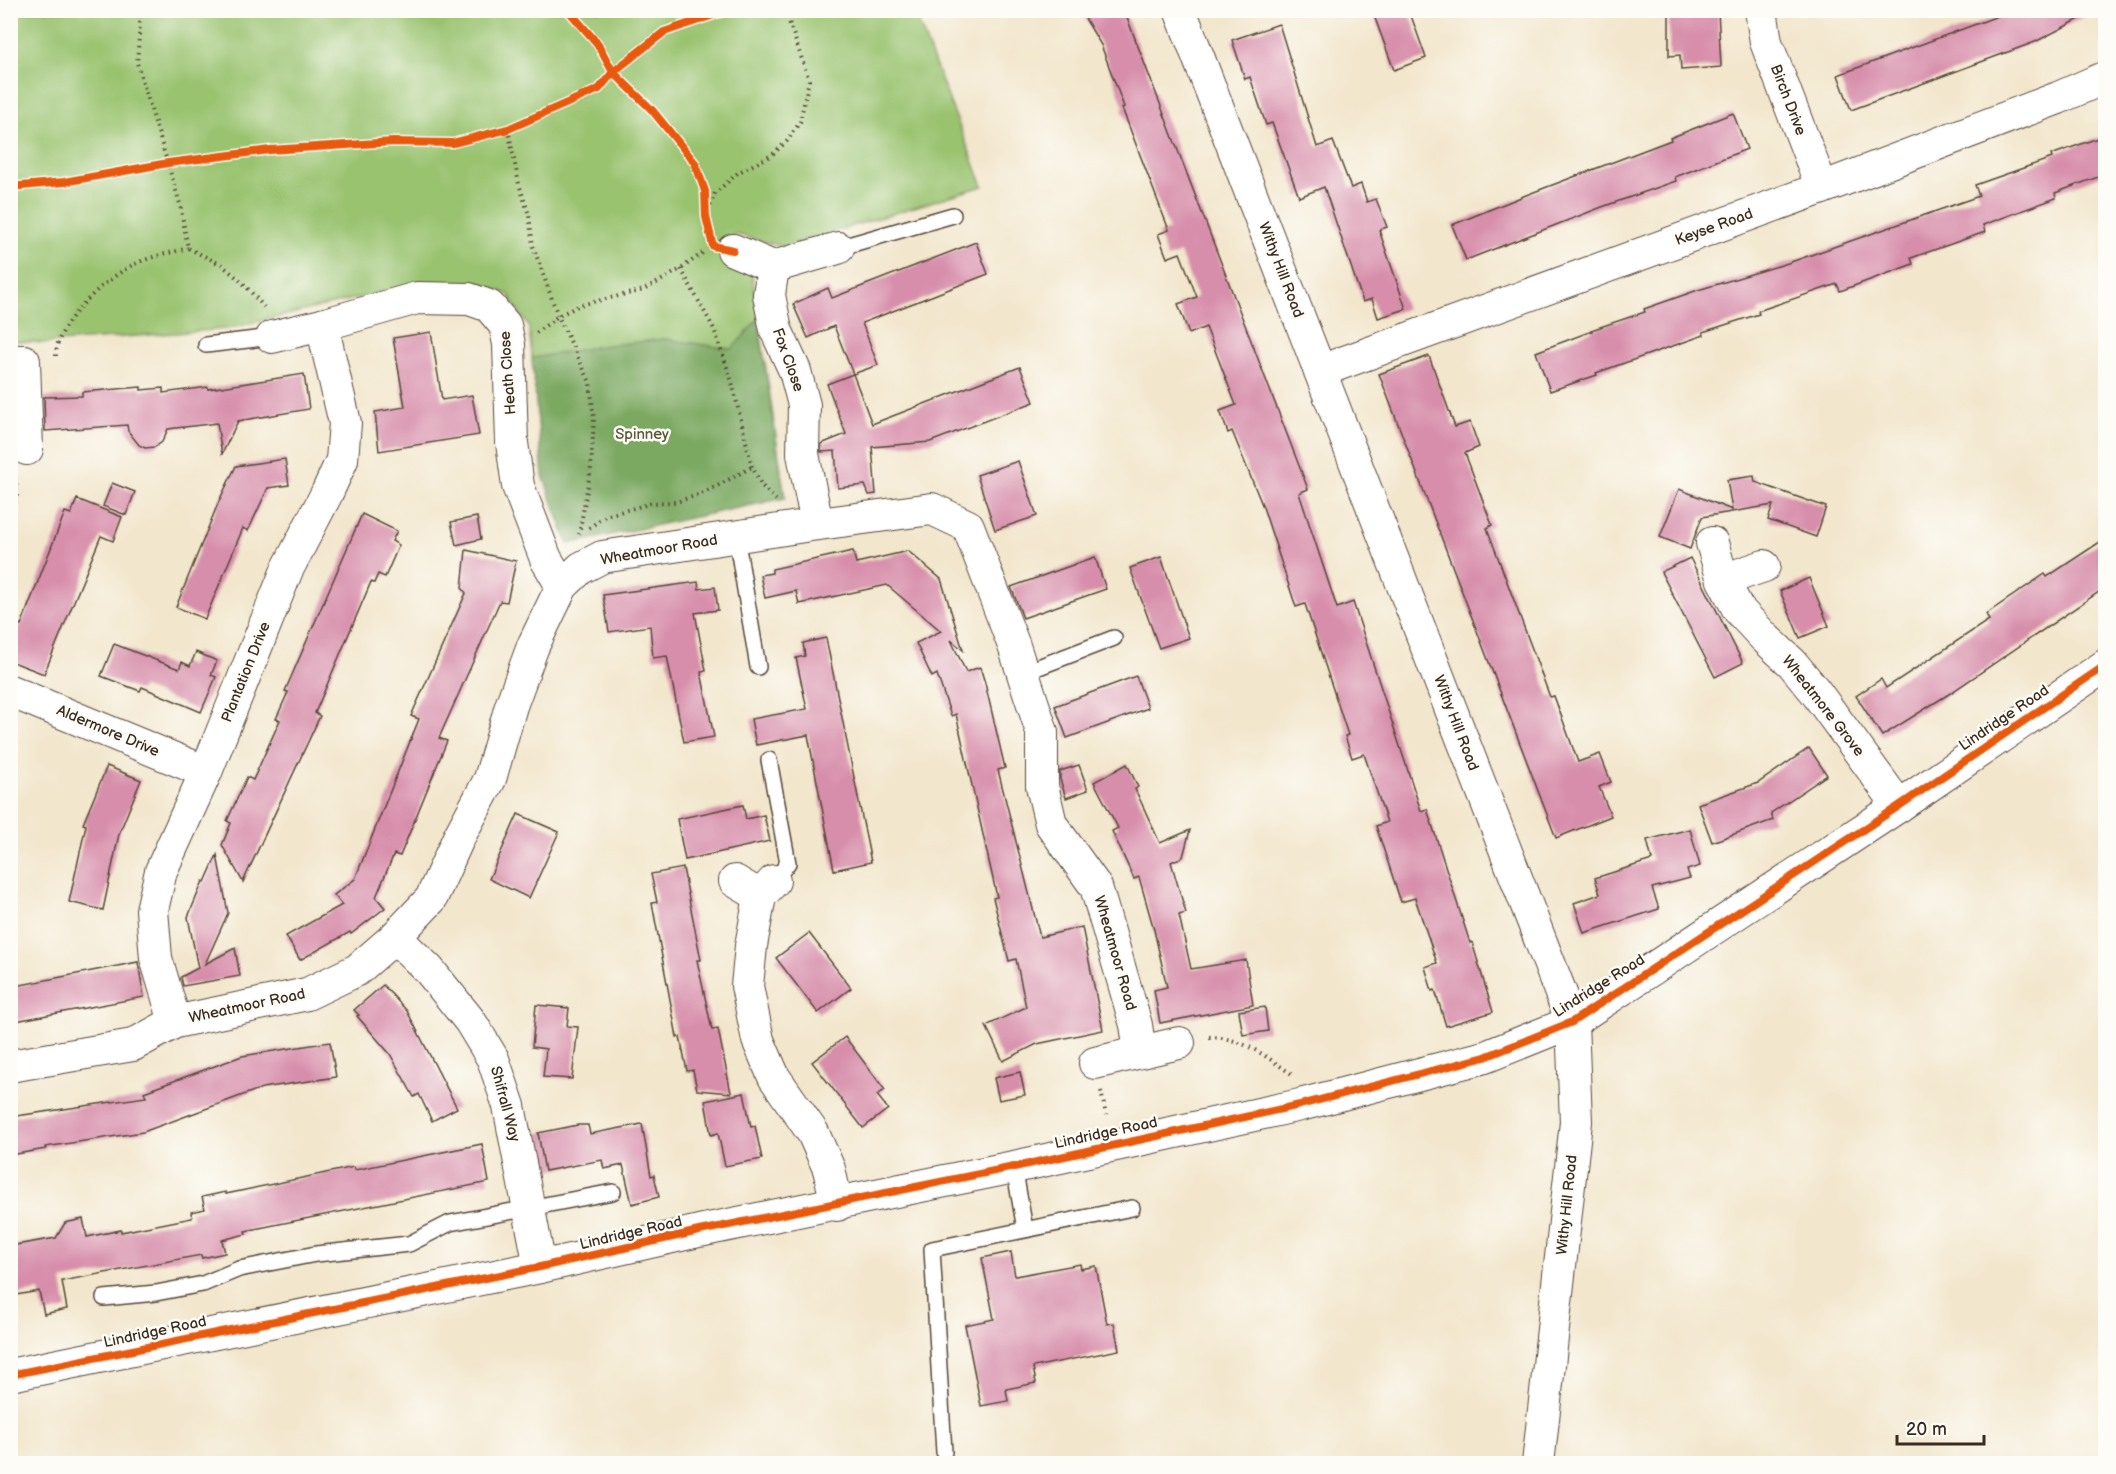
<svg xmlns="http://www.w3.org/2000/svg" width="2116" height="1474" viewBox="0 0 2116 1474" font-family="'Balsamiq Sans',sans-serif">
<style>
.green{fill:#9ac36f;stroke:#6a7646;stroke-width:1.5}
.forest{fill:#7ba962;stroke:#5b6a40;stroke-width:1.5}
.building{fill:#d78eaa}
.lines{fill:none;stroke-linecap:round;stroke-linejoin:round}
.lane-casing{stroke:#564638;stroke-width:18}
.street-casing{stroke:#564638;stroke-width:34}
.path{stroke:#564638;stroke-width:4;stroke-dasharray:1.5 4.5;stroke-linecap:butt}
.lane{stroke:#fff;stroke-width:15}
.street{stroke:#fff;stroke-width:32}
.cycleway-casing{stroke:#fdfcf7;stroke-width:11}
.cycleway{stroke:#e8590c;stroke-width:8}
.labels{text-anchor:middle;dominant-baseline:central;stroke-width:5;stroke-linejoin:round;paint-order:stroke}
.street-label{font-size:15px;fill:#3b2a1e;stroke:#fdfcf7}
.park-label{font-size:15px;fill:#585836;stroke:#fdfcf7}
</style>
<rect width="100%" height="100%" fill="#fdfcf7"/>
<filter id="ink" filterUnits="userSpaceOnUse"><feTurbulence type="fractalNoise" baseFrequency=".0167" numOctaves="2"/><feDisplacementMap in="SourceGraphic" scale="12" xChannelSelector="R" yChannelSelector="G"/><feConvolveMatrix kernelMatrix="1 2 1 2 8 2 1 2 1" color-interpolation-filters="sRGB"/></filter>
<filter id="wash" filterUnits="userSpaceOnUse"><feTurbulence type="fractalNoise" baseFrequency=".008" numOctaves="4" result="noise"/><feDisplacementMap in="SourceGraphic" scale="24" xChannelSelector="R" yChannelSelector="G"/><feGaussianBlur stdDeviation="1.35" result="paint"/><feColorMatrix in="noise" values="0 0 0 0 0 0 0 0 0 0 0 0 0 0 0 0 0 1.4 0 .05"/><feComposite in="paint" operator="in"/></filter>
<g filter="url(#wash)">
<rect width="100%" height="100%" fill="#f2e6cc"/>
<polygon class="green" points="11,11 914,11 983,186 784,247 735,234 724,262 752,274 785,498 568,544 543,475 529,327 508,294 478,283 408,286 227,329 46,343 11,341"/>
<polygon class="forest" points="758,319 785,498 568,544 543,475 532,358 600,346 665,339 732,349"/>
<g id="blocks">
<g class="building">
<polygon points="1080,10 1124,10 1308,489 1299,493 1337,608 1353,602 1421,811 1427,809 1470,943 1472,942 1493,1012 1446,1026 1435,990 1432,991 1425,967 1437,963 1415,898 1401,902 1376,826 1387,822 1364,754 1352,758 1345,736 1348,735 1305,604 1296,607 1263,507 1232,431 1228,433 1220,411 1236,405 1206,327 1189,334 1178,304 1197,297 1180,253 1167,258 1158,234 1169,230 1122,108 1124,107 1101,45"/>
<polygon points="1372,10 1409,10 1426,58 1394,70"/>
<polygon points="1669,10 1718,10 1721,67 1681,70 1680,55 1669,56"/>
<polygon points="2014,10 2097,10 2035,42 1851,110 1838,75"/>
<polygon points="1279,24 1317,147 1333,141 1351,188 1361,184 1367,202 1376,199 1387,227 1379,230 1406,309 1378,318 1372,299 1363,302 1324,187 1299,197 1272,123 1266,125 1250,77 1245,79 1232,40"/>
<polygon points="1733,113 1747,149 1675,177 1676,181 1602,207 1466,260 1452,225 1526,195 1671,140 1670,138"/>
<polygon points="2106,135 2106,174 2055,193 2056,198 1983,225 1985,232 1911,258 1913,264 1840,291 1837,284 1758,311 1759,314 1703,332 1704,335 1596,373 1597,375 1550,391 1536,352 1592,331 1591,330 1645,312 1644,309 1698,290 1788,263 1979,196 1975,185 2052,158 2051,155"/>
<polygon points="976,242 988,274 862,323 878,365 853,374 834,326 808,338 793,304 828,288 832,298"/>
<polygon points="431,332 442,400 472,395 479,435 379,451 375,412 405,407 393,338"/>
<polygon points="1429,356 1455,427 1470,422 1479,447 1465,453 1492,525 1487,528 1550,697 1554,696 1578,762 1600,754 1611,782 1599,787 1611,816 1556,838 1379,374"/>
<polygon points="1020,367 1034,402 930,442 872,447 876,494 869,495 865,485 838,488 835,451 821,452 821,444 846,434 827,384 853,374 872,424"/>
<polygon points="304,374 309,409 238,421 222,454 217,423 168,429 162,442 155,447 145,448 139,445 128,431 127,425 45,431 44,397 82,396 82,392 141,387 141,390 163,388 163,393 208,387 208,389"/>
<polygon points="285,459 289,485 268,488 248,531 243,528 205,619 176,607 219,501 236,466"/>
<polygon points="1018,461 1037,516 995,530 977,475"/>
<polygon points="1754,476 1755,482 1826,507 1816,537 1768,520 1773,505 1702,517 1690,549 1660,537 1679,489 1732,510 1727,480"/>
<polygon points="112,483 135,492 126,515 103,506"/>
<polygon points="77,499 122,517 113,541 101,536 44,674 10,661 10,645 19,624 21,625 65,512 71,514"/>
<polygon points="362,514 397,531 392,541 399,545 385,577 378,574 374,583 371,582 315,713 320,716 243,882 222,845 231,823 227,821 247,777 253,780 280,720 276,719 288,692 285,691"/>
<polygon points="477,517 481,539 456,545 451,522"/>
<polygon points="2106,538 2106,587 1952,692 1882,736 1856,696 1881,679 1886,688 1989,620 1986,614 2045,574 2047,577"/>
<polygon points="466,550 516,561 507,602 500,601 439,738 447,741 400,856 394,854 376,897 385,908 351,934 350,932 300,960 286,936 342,905 334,895 355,879 419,719 411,716 466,593 462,588"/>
<polygon points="853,551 856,563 908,551 941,579 963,650 951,640 966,672 980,667 985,683 1005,768 998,770 1040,937 1082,927 1103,1030 1037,1044 1003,1061 986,1026 1026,1007 1016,959 1009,961 993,898 997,897 956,714 951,716 937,674 932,677 916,643 941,631 887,585 799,604 796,591 765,598 760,575 772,573 772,569"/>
<polygon points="1095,557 1106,589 1023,618 1011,587"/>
<polygon points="1161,557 1189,638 1159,648 1130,568"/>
<polygon points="1690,558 1743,663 1715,677 1661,572"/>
<polygon points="1809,578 1829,626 1800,638 1780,591"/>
<polygon points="698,582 699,589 715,587 718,610 695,613 706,671 701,672 714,737 684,742 667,656 653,658 650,626 609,632 603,595"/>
<polygon points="826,638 871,862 834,870 808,735 756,745 751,719 807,709 796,658 805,656 803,643"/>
<polygon points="114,644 179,669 182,662 190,666 196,652 217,661 211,675 216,677 201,712 142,687 140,691 101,676"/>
<polygon points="1136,676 1148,708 1067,738 1055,706"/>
<polygon points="1809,748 1827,775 1771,813 1773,820 1712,842 1698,804 1758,783"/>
<polygon points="1127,764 1138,787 1135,789 1160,843 1190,830 1183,857 1171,862 1186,913 1179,915 1191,969 1246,960 1253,1005 1160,1023 1154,990 1167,987 1154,930 1139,877 1134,879 1112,831 1118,828 1094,782"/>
<polygon points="1079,765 1088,790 1066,798 1060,779 1060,771"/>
<polygon points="107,766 141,780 119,834 103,910 69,902 86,825 83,824"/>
<polygon points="743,805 746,819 764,815 770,841 685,860 677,819"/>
<polygon points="518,814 559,832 529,898 489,879"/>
<polygon points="1690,829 1700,866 1687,870 1690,878 1652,888 1659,909 1584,933 1574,903 1600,894 1595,878 1652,860 1647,840"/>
<polygon points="217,855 228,913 205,964 235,948 240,976 183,986 181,977 198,968 188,917 203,881 205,882"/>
<polygon points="683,868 701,960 697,960 712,1030 718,1029 731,1093 697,1090 693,1070 687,1071 680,1037 677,1037 652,903 657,902 651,874"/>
<polygon points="809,933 851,988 818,1013 776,958"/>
<polygon points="138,962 144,997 10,1022 10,987"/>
<polygon points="383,985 407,1011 457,1108 432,1121 419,1094 414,1097 390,1054 357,1016 359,1015 354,1010"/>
<polygon points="536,1005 569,1008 567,1026 578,1027 572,1079 543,1077 546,1049 532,1047"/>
<polygon points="1265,1007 1268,1031 1243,1035 1239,1011"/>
<polygon points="845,1037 885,1090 877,1095 888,1109 863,1128 812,1062"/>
<polygon points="330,1042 336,1077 262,1088 143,1132 45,1147 46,1149 10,1155 10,1117 146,1097 144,1092 242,1056"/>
<polygon points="1020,1072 1025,1095 999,1100 994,1078"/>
<polygon points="744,1093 751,1127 755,1126 762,1159 725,1166 718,1133 711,1135 705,1101"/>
<polygon points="642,1124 651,1176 654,1175 659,1197 632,1204 623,1165 604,1169 602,1160 545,1171 538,1133 578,1125 588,1125 590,1134"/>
<polygon points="482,1144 489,1182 245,1231 246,1234 222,1240 225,1253 202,1258 201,1255 62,1281 67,1309 44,1314 39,1291 10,1296 10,1246 56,1238 65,1223 83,1219 87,1237 121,1230 121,1232 192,1218 191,1212 205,1209 202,1197 226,1192 226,1194 354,1167 355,1170"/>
<polygon points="1011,1252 1015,1276 1080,1264 1081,1269 1096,1266 1107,1324 1114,1323 1119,1350 1033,1367 1036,1383 1006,1389 1008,1401 981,1406 965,1325 994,1319 982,1258"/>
</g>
</g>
</g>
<g filter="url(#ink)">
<use href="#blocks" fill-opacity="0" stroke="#564638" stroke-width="1.5"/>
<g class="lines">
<defs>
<g id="lane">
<polyline points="838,248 953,215"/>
<polyline points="206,345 272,337"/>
<polyline points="736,536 758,667"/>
<polyline points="1023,673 1114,638"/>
<polyline points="769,760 788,863 774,881"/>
<polyline points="1014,1167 1025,1229"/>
<polyline points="104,1298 156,1293 203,1284 239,1269 316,1254 409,1244 450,1223 613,1192"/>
<polyline points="944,1452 932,1249 1132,1208"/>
</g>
<g id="street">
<polyline points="1180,10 1572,1022 1576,1122 1538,1464"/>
<polyline points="1761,10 1766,42 1822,188"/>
<polyline points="733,250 773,267 838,248"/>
<polyline points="773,267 769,295 776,330 795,371 804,405 803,454 817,524"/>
<polyline points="272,337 322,325 417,298 469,299 489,306 505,325 509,344 512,443 518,486 546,559 562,586"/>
<polyline points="10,361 24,361 27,449"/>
<polyline points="1320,371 1822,188 2058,98 2106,77"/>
<polyline points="1712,543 1723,580 1738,609 1764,637 1792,663 1815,691 1899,806"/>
<polyline points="1723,580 1764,566"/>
<polyline points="10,691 206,772"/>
<polyline points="735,881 760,896"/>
<polyline points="774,881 760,896 751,946 747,986 758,1040 774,1077 813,1133 829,1169 837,1205"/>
<polyline points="395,937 429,970 470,1021 493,1059 509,1106 540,1267"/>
<polyline points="175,1022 156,958 152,910 161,871 206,772 287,570 327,493 342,460 345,423 322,325"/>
<polyline points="1095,1063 1179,1043"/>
<polyline points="10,1066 133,1045 175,1022 307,994 357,970 395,937 431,899 459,837 490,779 511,706 533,646 562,586 581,568 602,557 811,525 932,509 968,526 1014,646 1042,732 1042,786 1051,824 1096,887 1136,1025 1140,1052"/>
<polyline points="10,1375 540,1267 699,1231 1014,1167 1300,1105 1485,1057 1572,1022 1899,806 2106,665"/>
</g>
</defs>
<use href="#lane" class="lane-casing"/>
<use href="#street" class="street-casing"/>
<g class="path">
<polyline points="141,10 137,63 180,204 188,248 222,265 243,283 264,307"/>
<polyline points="508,129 519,184 529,215 533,246 558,316 590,382 594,419 591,468 579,534"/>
<polyline points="706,217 715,193 739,172 772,155 787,141 800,122 809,80 785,10"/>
<polyline points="681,269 714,329 732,382 752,467 762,486 776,500"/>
<polyline points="536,333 558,316 580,305 644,290 681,269 705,251"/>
<path d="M56,356C55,323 107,277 135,264C151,256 171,253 188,248"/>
<polyline points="10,513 17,499 16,478"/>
<polyline points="589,528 605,516 652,503 676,502 704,493 752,467"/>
<path d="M1209,1037C1242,1037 1267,1057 1293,1075"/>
<polyline points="1101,1091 1106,1115"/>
</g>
<use href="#lane" class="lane"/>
<use href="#street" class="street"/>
<defs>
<g id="cycleway">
<polyline points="568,10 597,43 613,72 652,110 695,163 705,191 706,217 713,246 733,250"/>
<polyline points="10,187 64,182 168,163 270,150 393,142 453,143 508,129 599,89 613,72 664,32 728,10"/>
<polyline points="10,1375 540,1267 699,1231 1014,1167 1300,1105 1485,1057 1572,1022 1899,806 2106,665"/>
</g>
</defs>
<use href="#cycleway" class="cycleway-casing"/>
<use href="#cycleway" class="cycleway"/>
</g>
</g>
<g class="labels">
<g class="street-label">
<text transform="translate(1788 100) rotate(69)">Birch Drive</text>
<text transform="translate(1714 227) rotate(-20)">Keyse Road</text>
<text transform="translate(1281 270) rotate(69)">Withy Hill Road</text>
<text transform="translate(788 360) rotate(70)">Fox Close</text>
<text transform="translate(508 373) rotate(-94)">Heath Close</text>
<text transform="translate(659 550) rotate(-10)">Wheatmoor Road</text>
<text transform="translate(246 672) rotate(-68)">Plantation Drive</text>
<text transform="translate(1823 706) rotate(52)">Wheatmore Grove</text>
<text transform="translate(2004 718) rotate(-34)">Lindridge Road</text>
<text transform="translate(1456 723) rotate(69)">Withy Hill Road</text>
<text transform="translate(108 731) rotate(23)">Aldermore Drive</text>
<text transform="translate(1115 953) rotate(74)">Wheatmoor Road</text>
<text transform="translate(1599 986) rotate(-32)">Lindridge Road</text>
<text transform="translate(247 1006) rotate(-12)">Wheatmoor Road</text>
<text transform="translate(505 1104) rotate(75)">Shifrall Way</text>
<text transform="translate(1106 1133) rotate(-12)">Lindridge Road</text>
<text transform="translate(1567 1205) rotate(-84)">Withy Hill Road</text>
<text transform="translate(631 1233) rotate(-13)">Lindridge Road</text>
<text transform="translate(155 1332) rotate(-12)">Lindridge Road</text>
</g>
<g class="park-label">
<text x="642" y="434">Spinney</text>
</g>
</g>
<rect width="2116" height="1474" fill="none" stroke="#fdfcf7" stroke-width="36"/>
<path d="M1897 1435v9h87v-9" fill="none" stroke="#3b2a1e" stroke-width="3"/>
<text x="1906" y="1435" font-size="18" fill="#3b2a1e" stroke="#fdfcf7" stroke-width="4.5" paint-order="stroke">20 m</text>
</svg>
